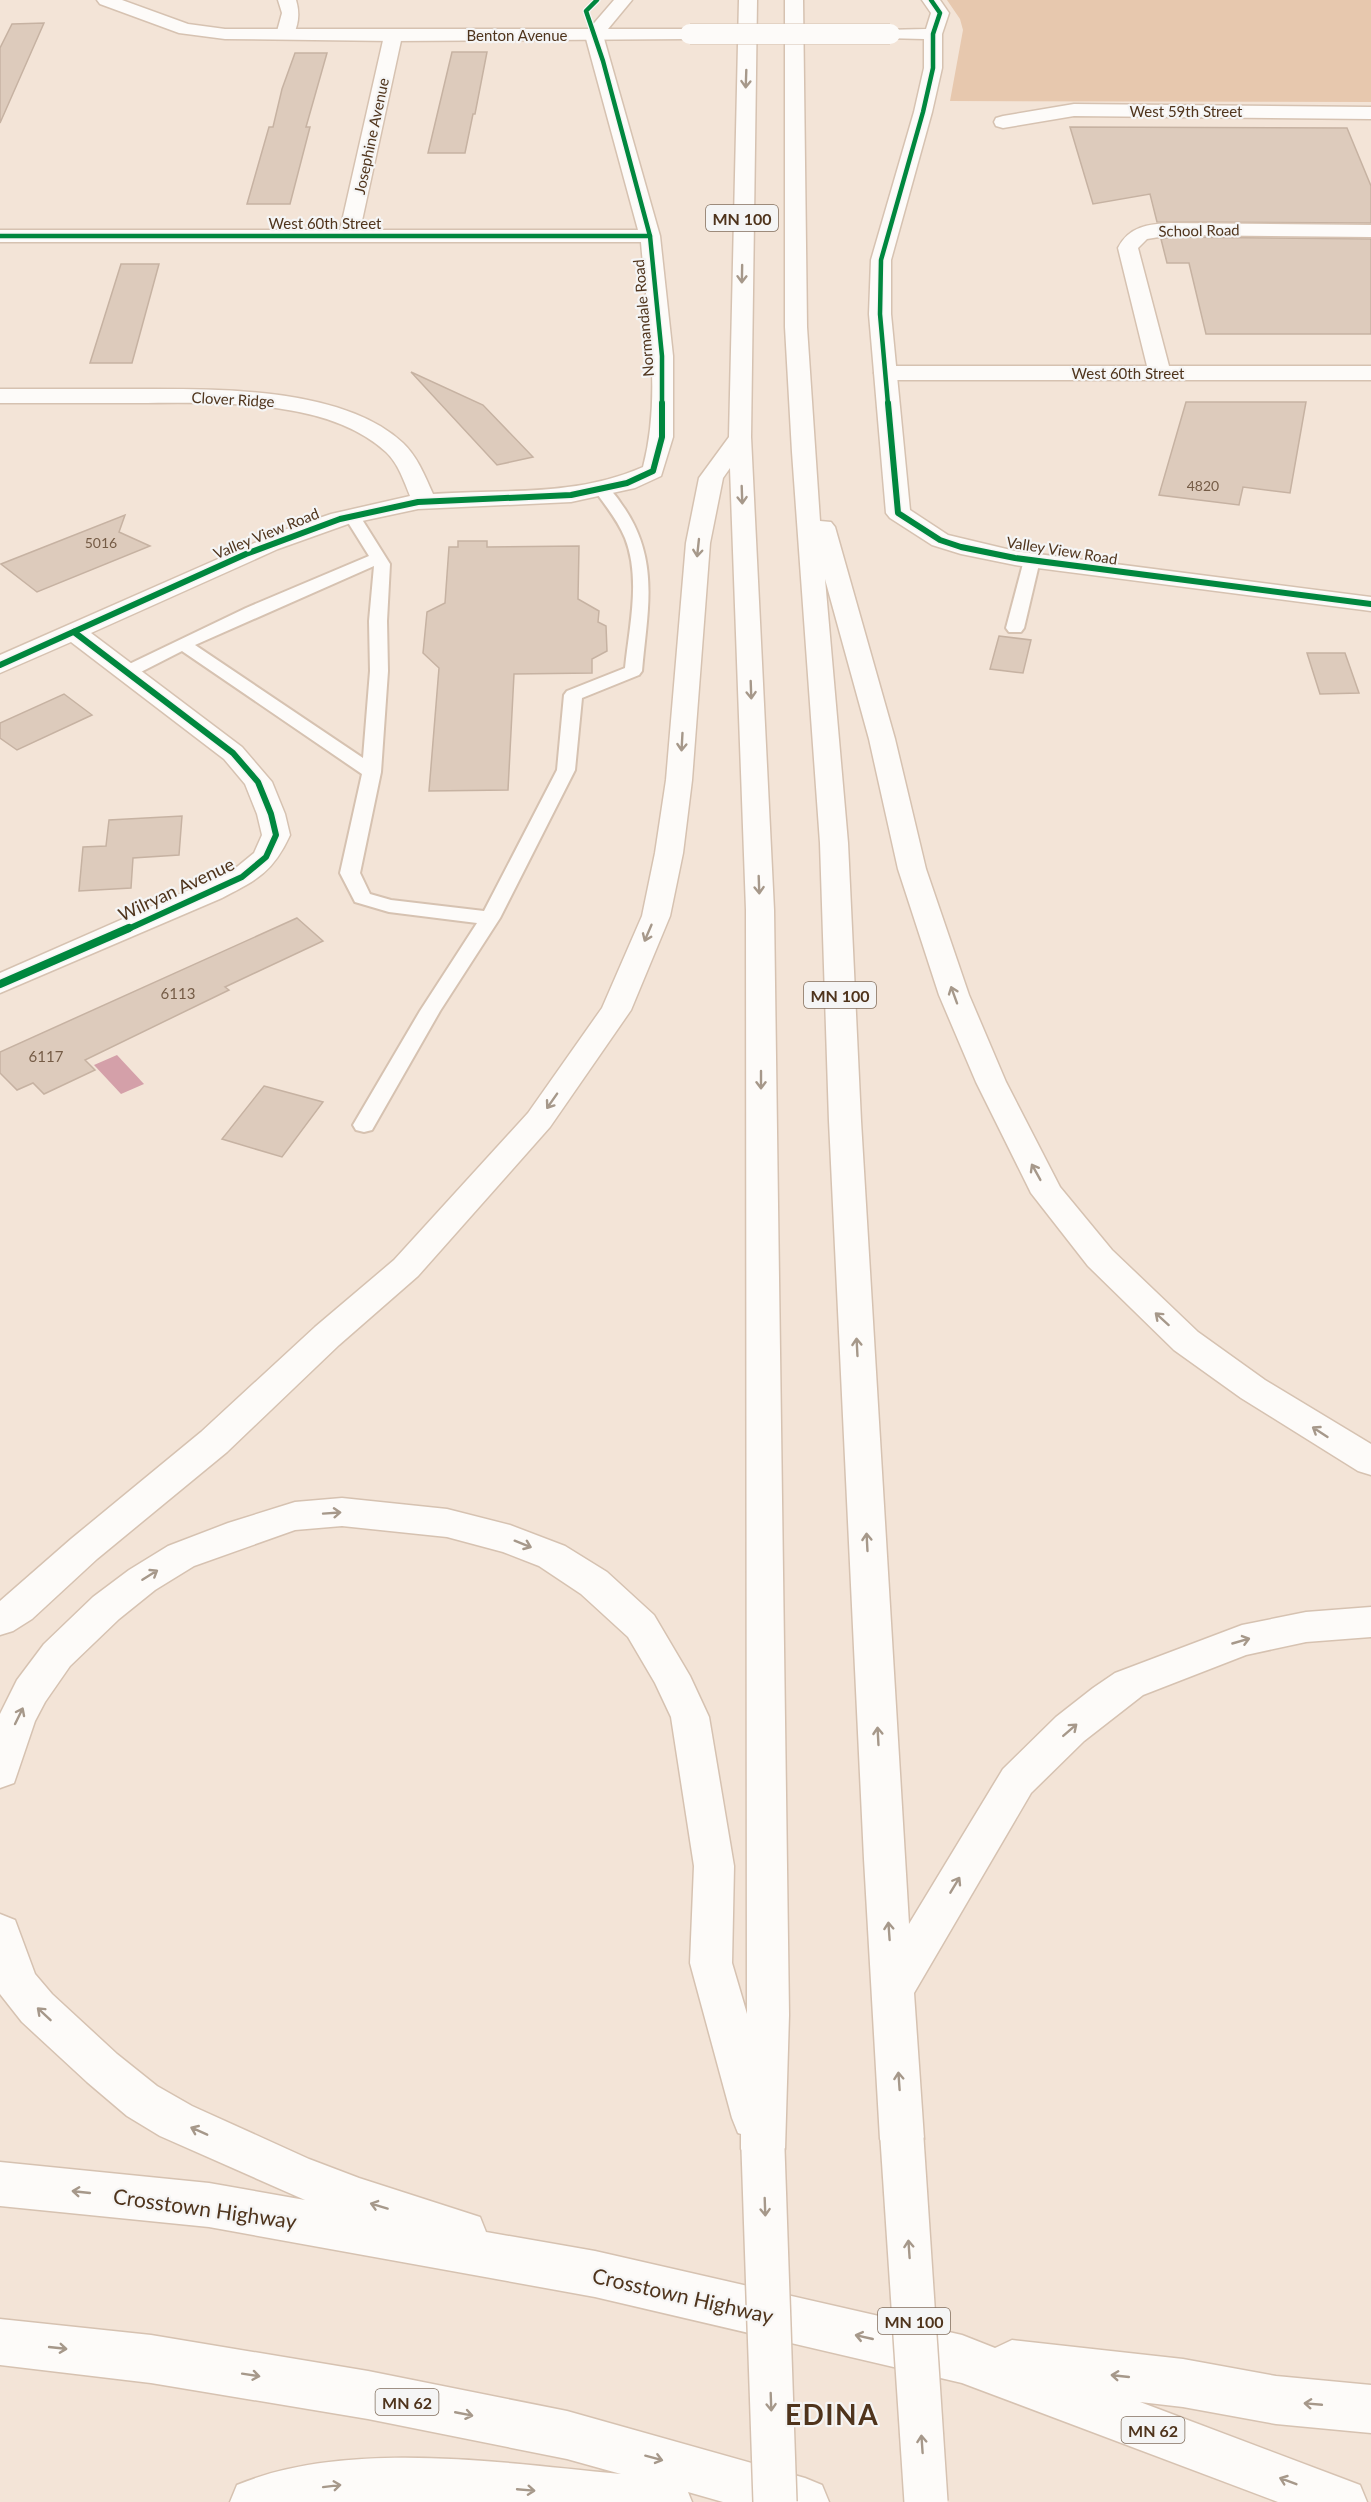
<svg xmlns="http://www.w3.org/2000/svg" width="1371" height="2502" viewBox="0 0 1371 2502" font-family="Lato,sans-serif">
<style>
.green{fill:#e7c8ae}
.water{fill:#d4a0a9}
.building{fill:#ddcbbc;stroke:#c6b2a2;stroke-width:1.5}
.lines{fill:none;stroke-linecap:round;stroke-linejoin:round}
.service-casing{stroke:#d6c2b1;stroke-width:4}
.minor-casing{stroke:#d6c2b1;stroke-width:3}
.tertiary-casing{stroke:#d6c2b1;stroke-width:3}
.motorway-casing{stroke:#d6c2b1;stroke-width:3}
.service{fill:#fdfbf9;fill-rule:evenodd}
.minor{fill:#fdfbf9;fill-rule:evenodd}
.tertiary{fill:#fdfbf9;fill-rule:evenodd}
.motorway{fill:#fdfbf9;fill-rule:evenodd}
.tertiary-bridge-casing{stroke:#d6c2b1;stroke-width:21;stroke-linecap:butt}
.motorway-bridge-casing{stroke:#d6c2b1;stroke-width:46;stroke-linecap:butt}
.tertiary-bridge{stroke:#fdfbf9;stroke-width:20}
.motorway-bridge{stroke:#fdfbf9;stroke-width:43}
.cycleway-far2-casing{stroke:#f5f5f5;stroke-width:7}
.cycleway-far1-casing{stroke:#f5f5f5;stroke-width:9}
.cycleway-casing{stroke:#f5f5f5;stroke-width:11}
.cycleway-far2{stroke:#00873e;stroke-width:4.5}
.cycleway-far1{stroke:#00873e;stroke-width:6}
.cycleway{stroke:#00873e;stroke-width:8}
.oneway{stroke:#a6988a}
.labels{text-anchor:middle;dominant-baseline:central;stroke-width:4.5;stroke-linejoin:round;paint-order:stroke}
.far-number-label{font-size:14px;fill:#755c46}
.far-street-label{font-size:15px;fill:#4f341c;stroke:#f5f5f5}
.number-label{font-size:15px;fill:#755c46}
.shield{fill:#f5f5f5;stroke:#816e5d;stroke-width:1.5}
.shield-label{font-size:16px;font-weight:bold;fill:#4f341c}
.street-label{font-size:18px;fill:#4f341c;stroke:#f5f5f5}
.near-street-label{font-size:21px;fill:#4f341c;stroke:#f5f5f5}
.near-district-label{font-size:28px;font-weight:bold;letter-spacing:1.5px;fill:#4f341c;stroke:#f5f5f5}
</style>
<rect width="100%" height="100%" fill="#f3e4d7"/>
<polygon class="green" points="947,0 1371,0 1371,102 950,101 963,30 960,19"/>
<polygon class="water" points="117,1055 144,1084 121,1094 94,1065"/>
<g class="building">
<polygon points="44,23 0,123 0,48 12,24"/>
<polygon points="452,52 487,52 475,114 473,114 465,153 428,153"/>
<polygon points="295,53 327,53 306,127 310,127 290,204 247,204 269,127 273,127 282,89"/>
<polygon points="1070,127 1347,128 1371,186 1371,223 1157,222 1150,194 1093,204"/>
<polygon points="1171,237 1371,239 1371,334 1206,334 1189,263 1167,263 1161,239"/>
<polygon points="121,264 159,264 132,363 90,363"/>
<polygon points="411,372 483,405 533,457 497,465"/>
<polygon points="1186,402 1306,402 1290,493 1243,487 1239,505 1159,495"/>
<polygon points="125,515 119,532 150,546 37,592 1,564"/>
<polygon points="458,541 487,541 487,547 579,546 578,599 599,611 598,622 606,626 607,651 592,659 592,673 514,674 508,790 429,791 439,668 423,653 427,612 445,603 449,547 458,547"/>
<polygon points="999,636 1031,640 1023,673 990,669"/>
<polygon points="1307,653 1345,653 1359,693 1320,694"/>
<polygon points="64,694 92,715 17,750 0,738 0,723"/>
<polygon points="182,816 179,855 133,858 131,888 79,891 83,847 106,846 109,820"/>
<polygon points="297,918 323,941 225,987 229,990 85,1060 95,1070 44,1094 33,1083 17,1090 0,1073 0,1052"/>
<polygon points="264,1086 323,1102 282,1157 222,1139"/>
</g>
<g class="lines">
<defs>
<g id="service">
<path d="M603,486C613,489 619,501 625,509C660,562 647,612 642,671L639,675L582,698L575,770L500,918L440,1011L372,1130L364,1132L356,1130L353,1125L420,1011L477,923L389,912L355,902L340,873L362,774L182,651L133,676H121L118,672L121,668L246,608L369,556L344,516L352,511L358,513L390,564L387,621L388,671L381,772L360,873L370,894L391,900L484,911L557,770L564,695L567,691L625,668C629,627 641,579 625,538C618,521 606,506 595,491ZM374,566L369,621L370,671L363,758L195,645Z"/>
<polygon points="1032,555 1040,560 1024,628 1021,632 1009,632 1006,628 1024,560"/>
</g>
<g id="minor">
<path d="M278,0H296C300,13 299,26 291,39H279L276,35L282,13Z"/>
<path d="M594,30L600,31L603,35L660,236L673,356V437L661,476L635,488L571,502L418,509L348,524L278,549L91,633L242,747L272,782L285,814L290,835C273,872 257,880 222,898L0,993V973L232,871L254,853L262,835L257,814L245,784L224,759L71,642L0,673V655L284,530L331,514L410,496C404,481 398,463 386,452C327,397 212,403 137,403C91,403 46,403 0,403V389C45,389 91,389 136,389C214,389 342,386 403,443C417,456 425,476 433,494C504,489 575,497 643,467C662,395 647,316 641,242H0V230H340L384,36L387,32H399L402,36L360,230H638L585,35L588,31Z"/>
<polygon points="1074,104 1371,107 1371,119 1074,116 1003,128 996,126 994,122 996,118 1003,116"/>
<path d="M1171,223L1371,225V237L1171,235L1147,239L1138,248L1169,366H1371V380H885L877,378L874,373L877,368L885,366H1147L1118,248C1129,226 1149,224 1171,223Z"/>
</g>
<g id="tertiary">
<polygon points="97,0 122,0 188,24 225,29 589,29 614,0 632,0 608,29 690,29 696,30 699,34 696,38 690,39 393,41 225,39 179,33 100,4"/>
<polygon points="922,0 940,0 949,13 942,34 942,68 932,112 891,260 891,314 910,510 948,535 1015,551 1371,597 1371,611 1015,565 961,554 932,545 890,518 886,513 869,314 871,260 914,112 924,68 924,39 884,38 881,34 884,30 926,29 931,13"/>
</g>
<g id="motorway">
<polygon points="739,0 757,0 751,437 774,910 789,2015 785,2149 779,2164 763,2170 747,2164 741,2149 741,2134 738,2133 732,2118 690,1963 694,1866 671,1717 655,1683 628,1637 581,1594 539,1566 503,1552 447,1537 342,1526 295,1530 194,1566 155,1590 119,1619 70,1666 45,1702 35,1721 14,1783 0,1788 0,1714 17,1680 44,1644 93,1597 129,1570 168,1546 228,1523 295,1502 342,1498 447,1509 510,1525 565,1546 607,1572 654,1615 690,1676 709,1717 734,1866 732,1963 747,2014 746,910 730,468 723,478 710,543 692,780 683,853 670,916 631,1010 550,1127 418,1276 339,1345 227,1452 97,1559 32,1619 13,1631 0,1635 0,1601 71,1539 201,1432 315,1327 394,1260 528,1113 602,1008 642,916 655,853 666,780 686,543 699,478 729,437"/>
<polygon points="785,0 803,0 807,327 820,521 831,522 835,527 895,739 926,869 969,995 1006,1082 1060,1187 1112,1250 1198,1332 1265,1380 1371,1444 1371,1475 1358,1471 1241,1398 1174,1350 1088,1266 1031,1193 976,1082 939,995 898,869 869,739 825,579 848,843 861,1121 909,1924 1003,1769 1056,1717 1093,1688 1115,1673 1242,1625 1306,1612 1371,1607 1371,1637 1306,1642 1246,1655 1143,1695 1084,1741 1031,1793 914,1993 924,2139 918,2154 902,2160 886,2154 880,2139 864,1859 829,1121 820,843 792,452 785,327"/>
<polygon points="0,1914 15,1920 35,1974 52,1994 117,2054 157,2086 192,2106 309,2159 359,2178 480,2217 486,2232 595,2251 962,2335 995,2348 1012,2340 1183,2359 1276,2376 1371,2385 1371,2433 1276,2424 1183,2407 1140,2402 1360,2485 1367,2502 1278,2502 962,2383 595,2297 209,2227 0,2206 0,2162 209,2183 305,2200 160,2136 127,2116 87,2082 22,2022 0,1994"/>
<path d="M0,2319L151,2335L368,2371L567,2411L805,2478L822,2485L829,2502H723L688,2492L692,2502H230L237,2485C347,2439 504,2463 621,2474L567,2459L368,2419L151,2383L0,2365Z"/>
</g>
</defs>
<use href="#service" class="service-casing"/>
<use href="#minor" class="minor-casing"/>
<use href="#tertiary" class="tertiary-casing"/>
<use href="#motorway" class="motorway-casing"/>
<use href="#service" class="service"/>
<use href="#minor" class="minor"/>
<use href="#tertiary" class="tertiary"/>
<use href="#motorway" class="motorway"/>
<defs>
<polyline id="tertiary-bridge" points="690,34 890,34"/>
<g id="motorway-bridge">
<polyline points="902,2139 926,2502"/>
<polyline points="763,2149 775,2502"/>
</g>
</defs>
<use href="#tertiary-bridge" class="tertiary-bridge-casing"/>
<use href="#motorway-bridge" class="motorway-bridge-casing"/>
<use href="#tertiary-bridge" class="tertiary-bridge"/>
<use href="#motorway-bridge" class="motorway-bridge"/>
<defs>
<g id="cycleway-far2">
<polyline points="597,0 586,11 603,61 650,236 662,356 662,404"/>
<polyline points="0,236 650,236"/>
<polyline points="888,404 880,314 881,260 923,112 933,68 933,34 940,13 931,0"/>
</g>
<g id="cycleway-far1">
<polyline points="888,403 898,513 940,540 961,547 1015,558 1371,604"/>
<polyline points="74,632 233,753 258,782 271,814 276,835 266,857 242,877 126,930"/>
<polyline points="0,665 246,554 340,519 418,502 571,495 627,483 653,471 662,437 662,403"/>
</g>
<polyline id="cycleway" points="0,984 129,928"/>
</defs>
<use href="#cycleway-far2" class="cycleway-far2-casing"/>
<use href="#cycleway-far1" class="cycleway-far1-casing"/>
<use href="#cycleway" class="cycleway-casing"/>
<use href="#cycleway-far2" class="cycleway-far2"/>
<use href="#cycleway-far1" class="cycleway-far1"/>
<use href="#cycleway" class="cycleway"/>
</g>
<defs><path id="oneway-shaft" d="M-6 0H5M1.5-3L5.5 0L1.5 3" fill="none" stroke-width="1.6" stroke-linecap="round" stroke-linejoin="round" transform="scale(1.5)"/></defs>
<g class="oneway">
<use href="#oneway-shaft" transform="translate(746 79) rotate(92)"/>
<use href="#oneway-shaft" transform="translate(742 274) rotate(91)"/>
<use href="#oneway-shaft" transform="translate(742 495) rotate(88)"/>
<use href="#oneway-shaft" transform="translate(698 548) rotate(96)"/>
<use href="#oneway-shaft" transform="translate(751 690) rotate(88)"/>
<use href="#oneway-shaft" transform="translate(682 742) rotate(93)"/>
<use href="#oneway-shaft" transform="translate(759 885) rotate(88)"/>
<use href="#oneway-shaft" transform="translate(648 933) rotate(113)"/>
<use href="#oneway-shaft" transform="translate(954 995) rotate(-110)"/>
<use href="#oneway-shaft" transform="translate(761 1080) rotate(90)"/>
<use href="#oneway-shaft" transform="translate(552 1101) rotate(125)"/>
<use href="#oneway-shaft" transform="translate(1036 1172) rotate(-119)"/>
<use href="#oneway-shaft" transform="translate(1162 1319) rotate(-138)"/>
<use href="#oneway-shaft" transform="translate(857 1347) rotate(-93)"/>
<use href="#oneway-shaft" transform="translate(1320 1432) rotate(-147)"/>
<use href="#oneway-shaft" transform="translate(332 1513) rotate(-4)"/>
<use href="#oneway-shaft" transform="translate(867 1542) rotate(-93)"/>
<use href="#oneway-shaft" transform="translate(523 1544) rotate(22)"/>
<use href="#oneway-shaft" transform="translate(150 1575) rotate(-32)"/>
<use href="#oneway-shaft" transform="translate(1241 1641) rotate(-16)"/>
<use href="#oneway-shaft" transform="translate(19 1716) rotate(-64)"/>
<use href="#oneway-shaft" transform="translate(1070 1730) rotate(-41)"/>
<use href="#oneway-shaft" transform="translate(878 1736) rotate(-93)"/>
<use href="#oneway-shaft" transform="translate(955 1885) rotate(-59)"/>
<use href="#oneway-shaft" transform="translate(889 1931) rotate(-94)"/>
<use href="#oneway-shaft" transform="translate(44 2014) rotate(-137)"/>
<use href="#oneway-shaft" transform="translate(899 2081) rotate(-94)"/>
<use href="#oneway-shaft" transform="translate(199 2131) rotate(-156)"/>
<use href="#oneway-shaft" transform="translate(81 2192) rotate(-174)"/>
<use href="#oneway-shaft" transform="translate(379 2206) rotate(-163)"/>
<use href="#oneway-shaft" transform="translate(765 2207) rotate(88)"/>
<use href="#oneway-shaft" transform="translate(909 2249) rotate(-94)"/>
<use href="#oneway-shaft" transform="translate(864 2337) rotate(-167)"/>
<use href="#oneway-shaft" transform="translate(58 2348) rotate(6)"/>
<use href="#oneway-shaft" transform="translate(251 2375) rotate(9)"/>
<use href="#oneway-shaft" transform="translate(1120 2376) rotate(-174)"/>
<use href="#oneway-shaft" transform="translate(771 2402) rotate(88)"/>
<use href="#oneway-shaft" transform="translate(1313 2404) rotate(-175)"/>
<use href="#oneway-shaft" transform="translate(464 2414) rotate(11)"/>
<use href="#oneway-shaft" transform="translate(922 2444) rotate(-94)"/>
<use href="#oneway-shaft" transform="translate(654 2458) rotate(15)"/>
<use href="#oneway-shaft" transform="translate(1288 2481) rotate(-159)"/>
<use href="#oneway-shaft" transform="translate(332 2486) rotate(-7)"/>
<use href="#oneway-shaft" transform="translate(526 2490) rotate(5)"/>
</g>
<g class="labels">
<g class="far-number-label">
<text x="1203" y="485">4820</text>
<text x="101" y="542">5016</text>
</g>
<g class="far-street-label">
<text x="517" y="35">Benton Avenue</text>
<text x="1186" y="111">West 59th Street</text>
<text transform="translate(371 136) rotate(-78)">Josephine Avenue</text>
<text x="325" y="223">West 60th Street</text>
<text transform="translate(1199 230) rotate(-1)">School Road</text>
<text transform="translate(643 318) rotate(-95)">Normandale Road</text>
<text x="1128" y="373">West 60th Street</text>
<text transform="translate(233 399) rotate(3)">Clover Ridge</text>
<text transform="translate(266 533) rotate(-22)">Valley View Road</text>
<text transform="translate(1062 550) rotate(9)">Valley View Road</text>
</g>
<g class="number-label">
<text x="178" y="993">6113</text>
<text x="46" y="1056">6117</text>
</g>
<g class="shield">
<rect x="706" y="205" width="72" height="26" rx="4.5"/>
<rect x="804" y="982" width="72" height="26" rx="4.5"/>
<rect x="878" y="2308" width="72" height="26" rx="4.5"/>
<rect x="375.5" y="2389" width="63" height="26" rx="4.5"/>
<rect x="1121.5" y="2417" width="63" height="26" rx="4.5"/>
</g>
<g class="shield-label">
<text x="742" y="218">MN 100</text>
<text x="840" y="995">MN 100</text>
<text x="914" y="2321">MN 100</text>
<text x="407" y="2402">MN 62</text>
<text x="1153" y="2430">MN 62</text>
</g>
<g class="street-label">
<text transform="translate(176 889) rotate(-25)">Wilryan Avenue</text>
</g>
<g class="near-street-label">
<text transform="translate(205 2208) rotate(8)">Crosstown Highway</text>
<text transform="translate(683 2295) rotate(13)">Crosstown Highway</text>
</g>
<g class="near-district-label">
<text x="832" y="2414">EDINA</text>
</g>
</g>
</svg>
